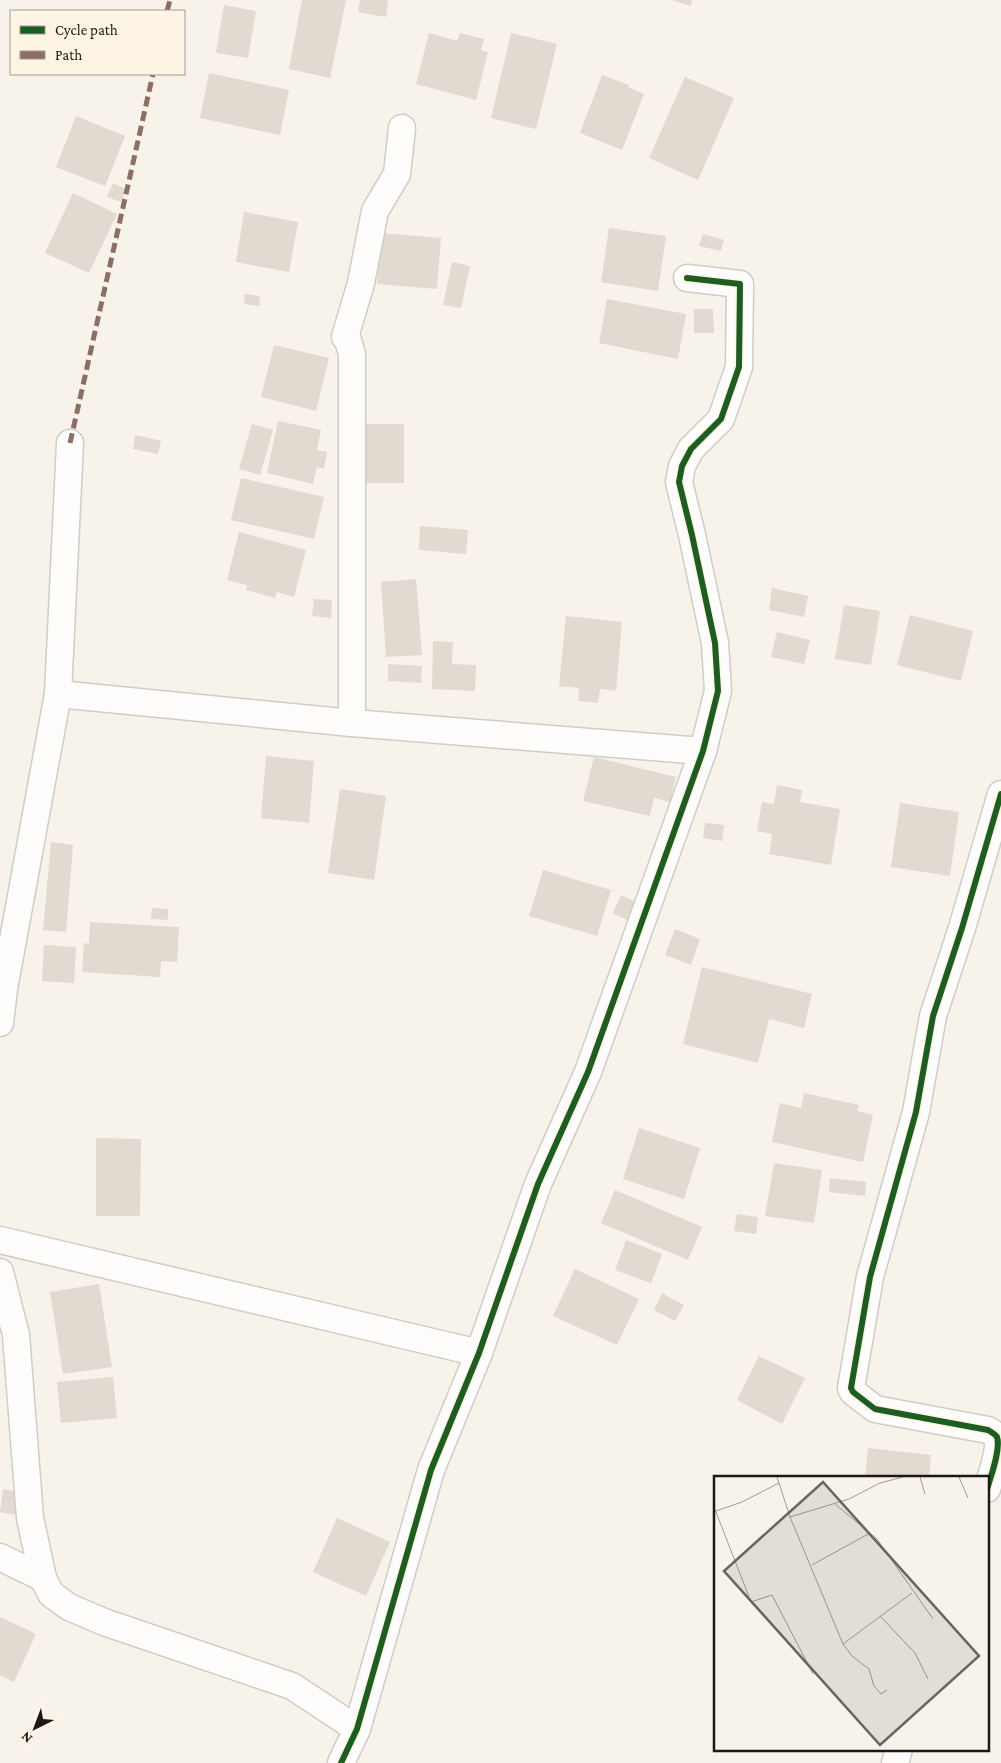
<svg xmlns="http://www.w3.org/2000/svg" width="1001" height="1763" viewBox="0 0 1001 1763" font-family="'Crimson Pro',serif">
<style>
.building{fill:#e0dad0}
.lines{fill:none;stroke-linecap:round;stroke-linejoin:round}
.street-casing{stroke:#d0ccc6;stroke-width:29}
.street{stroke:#fefdfc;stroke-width:26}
.quiet{stroke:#8d6e63;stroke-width:5;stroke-dasharray:10 5;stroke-linecap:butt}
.cycleway-casing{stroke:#fdf4e4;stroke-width:9}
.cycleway{stroke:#1b5e20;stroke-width:6}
.inset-road{fill:none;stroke:#9f9c94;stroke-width:1}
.view{fill:#69655e;fill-opacity:0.15;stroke:#69655e;stroke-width:2.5}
.inset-edge{fill:none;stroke:#1c1913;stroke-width:2.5}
</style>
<rect width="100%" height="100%" fill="#f7f3ea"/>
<g class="building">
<polygon points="302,0 346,0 330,78 289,69"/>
<polygon points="360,0 388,0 386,17 358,12"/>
<polygon points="671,0 692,0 691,6"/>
<polygon points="224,5 256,11 248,58 216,53"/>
<polygon points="429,33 457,41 460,33 484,39 481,50 488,52 476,100 416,84"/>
<polygon points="511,33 557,44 536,129 491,118"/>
<polygon points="209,73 289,90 280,135 200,118"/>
<polygon points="602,75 629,85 628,87 644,94 622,150 580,133"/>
<polygon points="685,77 734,98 698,180 649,158"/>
<polygon points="76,116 125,136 105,186 56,167"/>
<polygon points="113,183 126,189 121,202 107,197"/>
<polygon points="73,193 117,214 89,273 45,253"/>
<polygon points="244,212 298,222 289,272 236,262"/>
<polygon points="609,228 666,236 658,291 601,282"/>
<polygon points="381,233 441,238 437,289 377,284"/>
<polygon points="703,234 724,240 721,251 699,246"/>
<polygon points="452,262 470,266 461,308 443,305"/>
<polygon points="245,294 260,296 259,306 244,304"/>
<polygon points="607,299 686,314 678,359 599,343"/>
<polygon points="694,309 713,309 714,333 694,333"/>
<polygon points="274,345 329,358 316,411 261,397"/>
<polygon points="278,421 321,430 317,450 327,452 324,469 317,467 313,484 267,473"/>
<polygon points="252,424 273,430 260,475 239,469"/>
<rect x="365" y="424" width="39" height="59"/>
<polygon points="135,435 161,441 158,454 133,449"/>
<polygon points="241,478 324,497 314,539 231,520"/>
<polygon points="420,526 468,530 466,554 419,550"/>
<polygon points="239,532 306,550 294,597 277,592 275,598 246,590 247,585 227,580"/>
<polygon points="416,579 422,655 386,657 381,582"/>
<polygon points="772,588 808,596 804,617 769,610"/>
<polygon points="314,599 332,600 331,618 312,616"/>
<polygon points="844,605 880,611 871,665 835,659"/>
<polygon points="910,615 973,631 961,681 897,665"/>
<polygon points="566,616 622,622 616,691 600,689 598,703 578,701 579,688 559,686"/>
<polygon points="777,632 810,640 804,664 771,657"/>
<polygon points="433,641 453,642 452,664 476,665 475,691 432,689"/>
<polygon points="388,664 422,666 421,683 388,681"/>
<polygon points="266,756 314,761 309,823 261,818"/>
<polygon points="594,757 676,777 670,802 654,798 650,816 583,801"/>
<polygon points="777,785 802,790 800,802 840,809 831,865 769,854 772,834 757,831 762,802 774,804"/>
<polygon points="340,789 386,796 374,880 328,873"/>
<polygon points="900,803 959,812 950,876 891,867"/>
<polygon points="705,823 724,825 722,841 703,838"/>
<polygon points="51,842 73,845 66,932 43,930"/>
<polygon points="543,870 611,890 597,936 529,916"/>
<polygon points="621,895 642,905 633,923 613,913"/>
<polygon points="152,908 168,909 168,920 151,919"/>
<polygon points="90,922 179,927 177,962 161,961 160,977 82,972 84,943 89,944"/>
<polygon points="675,929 700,939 691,965 665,955"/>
<polygon points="44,945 76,947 74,983 42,981"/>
<polygon points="702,967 812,994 804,1028 769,1019 758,1063 683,1044"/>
<polygon points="804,1093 859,1105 857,1111 873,1115 863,1162 772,1142 780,1103 801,1108"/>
<polygon points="639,1128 700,1148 684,1199 623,1179"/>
<polygon points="96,1138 141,1139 140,1216 96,1216"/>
<polygon points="774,1163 822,1170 814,1223 765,1216"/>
<polygon points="830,1178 866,1182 865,1196 829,1192"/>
<polygon points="615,1190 702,1227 688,1260 601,1223"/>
<polygon points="737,1214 758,1217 756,1234 734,1231"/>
<polygon points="626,1240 662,1254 651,1283 615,1270"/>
<polygon points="575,1269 639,1299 617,1345 553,1316"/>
<polygon points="99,1284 112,1367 63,1374 50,1292"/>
<polygon points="662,1293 684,1305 675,1321 654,1310"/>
<polygon points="759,1356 805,1378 782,1424 737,1400"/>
<polygon points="113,1377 117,1418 61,1423 57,1382"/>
<polygon points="868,1448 931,1455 929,1477 865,1477"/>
<polygon points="3,1489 20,1492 16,1515 0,1512"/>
<polygon points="337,1518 390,1542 366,1596 313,1572"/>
<polygon points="0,1617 36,1634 14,1682 0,1675"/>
</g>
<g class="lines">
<defs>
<g id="street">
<polyline points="58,694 352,723 703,751"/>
<polyline points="352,723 352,354 347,337 345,337 361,283 375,211 397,174 402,128"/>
<polyline points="0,1023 4,989 58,694 70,443"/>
<polyline points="0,1240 479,1353"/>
<polyline points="0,1272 16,1335 30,1518 43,1578"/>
<path d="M987,1489C991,1476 1001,1449 997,1437C995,1434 991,1432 988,1430L875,1409L853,1392L851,1388L870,1277L916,1112L933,1016L962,928L1001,794"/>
<polyline points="0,1557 43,1578 51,1594 69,1607 104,1622 292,1686 357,1729"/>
<polyline points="341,1763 357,1729 431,1470 479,1353 538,1184 588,1072 703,751 718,691 715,643 692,535 679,482 682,466 691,449 721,419 739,367 740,284 687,278"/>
<polyline points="895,1763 899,1749"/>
</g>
</defs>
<use href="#street" class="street-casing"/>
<use href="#street" class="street"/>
<g class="quiet">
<polyline points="167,11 170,0"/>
<polyline points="70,443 153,74"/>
</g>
<defs>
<g id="cycleway">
<path d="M987,1489C991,1476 1001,1449 997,1437C995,1434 991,1432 988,1430L875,1409L853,1392L851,1388L870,1277L916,1112L933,1016L962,928L1001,794"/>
<polyline points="341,1763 357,1729 431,1470 479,1353 538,1184 588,1072 703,751 718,691 715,643 692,535 679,482 682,466 691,449 721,419 739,367 740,284 687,278"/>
</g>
</defs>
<use href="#cycleway" class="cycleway-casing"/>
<use href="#cycleway" class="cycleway"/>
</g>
<g transform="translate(714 1476)">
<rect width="275" height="275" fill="#f7f3ea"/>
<path class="inset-road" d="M63,1L76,41L129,168L138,180L155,193L160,210L167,218L173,214M206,1L211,18M245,1L254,22M121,28L163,63L219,143M0,31L37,126L58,119L99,198M2,35L28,26L65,7M76,41L135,23L166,7L189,1M98,89L156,57M166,140L201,177L214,203M129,168L198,117"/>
<path class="view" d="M109,6L265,180L166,269L10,95Z"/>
<rect width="275" height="275" class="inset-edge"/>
</g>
<rect x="10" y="10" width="175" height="65" fill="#fdf4e4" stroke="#a39c90"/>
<rect x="20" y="26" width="25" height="8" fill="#1b5e20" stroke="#a39c90"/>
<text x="55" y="35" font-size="15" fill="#1c1913">Cycle path</text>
<rect x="20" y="51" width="25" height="8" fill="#8d6e63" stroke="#a39c90"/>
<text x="55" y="60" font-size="15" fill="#1c1913">Path</text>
<g transform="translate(35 1728) rotate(222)" stroke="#fdf4e4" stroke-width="4" paint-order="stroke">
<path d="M0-4L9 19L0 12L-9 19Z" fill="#1c1913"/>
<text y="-8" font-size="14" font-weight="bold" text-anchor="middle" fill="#1c1913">N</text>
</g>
</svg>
